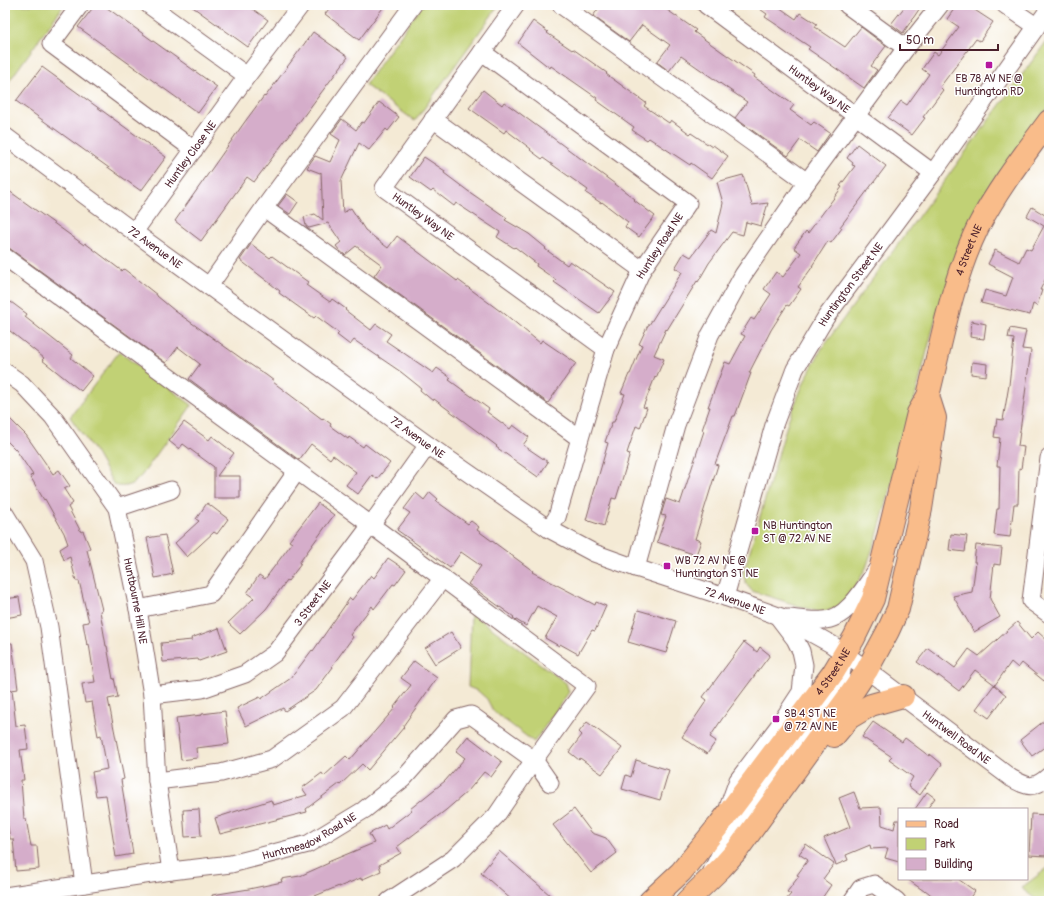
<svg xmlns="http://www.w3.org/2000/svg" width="1054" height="906" viewBox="0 0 1054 906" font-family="Pangolin,sans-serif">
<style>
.green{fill:#c1d174;stroke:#867850}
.building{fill:#d5adca}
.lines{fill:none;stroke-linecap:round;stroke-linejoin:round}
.minor-casing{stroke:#866666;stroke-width:19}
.major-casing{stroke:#866666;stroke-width:24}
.minor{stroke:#fff;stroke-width:17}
.major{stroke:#f9bc8a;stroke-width:22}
.poi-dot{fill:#b5179e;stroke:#fff;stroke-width:1.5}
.labels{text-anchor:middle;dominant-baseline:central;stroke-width:3;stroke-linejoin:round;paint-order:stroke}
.poi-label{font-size:11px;fill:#4a1f2b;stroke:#fff;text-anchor:start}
.street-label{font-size:11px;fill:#4a1f2b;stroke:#fff}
</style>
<rect width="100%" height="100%" fill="#fff"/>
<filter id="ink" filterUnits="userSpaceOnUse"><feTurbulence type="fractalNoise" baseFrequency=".025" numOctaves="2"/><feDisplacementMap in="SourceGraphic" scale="8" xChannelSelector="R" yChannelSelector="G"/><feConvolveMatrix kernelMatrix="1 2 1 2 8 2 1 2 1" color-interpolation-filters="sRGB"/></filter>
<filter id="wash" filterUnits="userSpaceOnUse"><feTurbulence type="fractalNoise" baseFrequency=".012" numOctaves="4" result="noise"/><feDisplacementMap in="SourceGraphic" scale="16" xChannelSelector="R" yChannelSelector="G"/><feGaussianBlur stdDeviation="0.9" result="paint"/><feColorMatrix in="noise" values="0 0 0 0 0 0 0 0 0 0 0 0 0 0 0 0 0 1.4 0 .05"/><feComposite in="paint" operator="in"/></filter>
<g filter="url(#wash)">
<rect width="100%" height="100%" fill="#f4ead5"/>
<g class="green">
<polygon points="5,5 64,5 5,87"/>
<polygon points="422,5 499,5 415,121 365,85"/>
<polygon points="1049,38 1049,107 984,195 938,309 899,459 877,536 866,568 854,589 839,607 821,613 752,591 746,584 743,574 789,418 805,380 822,348"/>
<path d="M119,352L192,405L142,475C134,484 126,489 114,485L95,452L70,417Z"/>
<polygon points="471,613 566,683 569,692 534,742 493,711 487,699 478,691 468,687"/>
<polygon points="1049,867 1049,901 1038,901 1021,888"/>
</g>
<g id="blocks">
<g class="building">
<polygon points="95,5 103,5 217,87 198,113 78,27"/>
<polygon points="190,5 247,5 268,20 248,47"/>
<polygon points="332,5 385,5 359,40 325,14"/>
<polygon points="601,5 660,5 696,30 694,32 755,75 754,77 794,105 790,110 811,125 814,122 830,133 817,152 800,140 788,156 735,118 747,102 681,56 669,71 657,62 670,45 642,25 629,42 593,16"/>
<polygon points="754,5 776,5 796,19 800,13 817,24 815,27 845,47 861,27 886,46 871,66 877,70 864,88 808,49 810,47 765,17 767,14"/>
<polygon points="906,5 922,5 903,33 891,24"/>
<polygon points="957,5 967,5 993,22 980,41 976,39 940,87 943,90 923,117 925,118 912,135 888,118 901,101 907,105 929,74 922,69 934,52 938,55 959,27 947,19"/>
<polygon points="533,21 548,32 547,33 572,50 573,49 607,73 606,74 646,103 644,106 669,123 671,120 690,134 691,133 712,147 713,145 728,156 712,178 691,163 690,165 649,138 647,140 632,130 634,127 596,100 597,98 551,66 550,68 518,43"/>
<polygon points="313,32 348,57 254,182 247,177 201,241 175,221 244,123 264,96 265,97"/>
<polygon points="42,67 166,157 141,191 16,101"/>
<polygon points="483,90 502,105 504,102 518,112 615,184 635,199 634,200 655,216 639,237 625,227 628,222 602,202 601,203 586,193 588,190 543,158 542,159 530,150 531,149 506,130 504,133 469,108"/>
<polygon points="379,102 399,117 388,131 386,129 369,150 359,143 341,181 343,213 351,208 365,230 388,248 397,236 457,281 458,280 500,311 500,310 540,343 542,340 576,363 548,403 374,276 382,265 356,246 345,255 340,251 336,246 341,242 328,223 309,228 306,226 304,217 315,214 323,220 321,172 320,173 307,168 310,163 315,156 330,162 340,140 331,134 342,119 356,130 362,122 364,123"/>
<polygon points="857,144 886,166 840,227 842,228 831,243 828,241 812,266 813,266 798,287 801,289 789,306 787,305 771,330 749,373 751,373 735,416 733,416 715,464 718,465 695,539 701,541 696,555 657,542 666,516 661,515 666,499 680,504 704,431 702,430 710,407 708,407 725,362 730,364 745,336 741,334 751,318 754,320 771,294 764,289 776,272 783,277 801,253 794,248 806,231 808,233 842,187 840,186 855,166 852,165 853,163 847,158"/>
<polygon points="424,157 445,171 444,173 468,191 507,218 505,220 529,234 546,248 545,249 567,265 570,261 615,292 599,313 554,282 556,280 536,266 537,264 515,247 514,248 497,237 500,232 456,203 454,206 433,190 431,192 410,177"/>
<polygon points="743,175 752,205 768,203 761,226 746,222 743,235 732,232 709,263 698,282 697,281 667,330 666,329 654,355 664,359 656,378 655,377 643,407 647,408 640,428 636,426 627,453 630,454 616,499 612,498 604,526 586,520 608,443 605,442 612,422 614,422 625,394 621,393 629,374 630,374 642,345 639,344 648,325 649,325 682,272 675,268 684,253 691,257 711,230 716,233 723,203 717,182"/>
<polygon points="5,188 84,245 85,243 122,271 124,269 157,295 157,296 175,311 245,361 266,375 274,381 273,382 322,419 323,418 331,424 330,426 348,439 349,437 363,447 365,444 390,463 377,479 372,475 358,494 346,485 356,472 333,455 330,459 311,444 299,460 189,379 200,364 178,347 166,363 5,245"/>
<polygon points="287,194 298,202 290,214 278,206"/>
<polygon points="1032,207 1048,217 1049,216 1049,272 1040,290 1042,290 1037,306 1033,304 1030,315 981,303 985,290 1006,296 1013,277 988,264 995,250 1019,262 1026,248 1031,250 1044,226 1027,216"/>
<polygon points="251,244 270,258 272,256 308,282 306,285 330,302 332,299 346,309 345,310 371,330 376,324 391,334 386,341 433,373 437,368 451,378 449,380 489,409 487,412 510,429 513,425 529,437 523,445 548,462 538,477 496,447 497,446 434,399 433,401 420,390 421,388 401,372 354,340 350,345 337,335 339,333 316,316 314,318 279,293 280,291 240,260"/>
<polygon points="11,302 27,314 25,317 73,355 71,358 93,376 81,391 42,360 44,358 5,327 5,310"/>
<polygon points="972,321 986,324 984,339 970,337"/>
<polygon points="1010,328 1026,331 1022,349 1031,350 1018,446 1024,447 1021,469 1019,468 1018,504 1014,504 1010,537 994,535 997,509 999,509 1000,466 997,466 1000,438 994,437 997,419 1003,420 1009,385 1014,339 1008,338"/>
<polygon points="972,362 987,364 986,376 971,374"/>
<polygon points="5,414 26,435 53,474 59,470 70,486 64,489 73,503 68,507 81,532 83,531 90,548 87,550 102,610 100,611 106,646 107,646 113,679 114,678 118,697 108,699 124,779 121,780 133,854 116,857 106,795 96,796 92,772 107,769 101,735 98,736 92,702 85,703 82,684 95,682 89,644 87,645 83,623 89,622 79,581 76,581 70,557 64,560 60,549 68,544 64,533 45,499 44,500 30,476 33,475 16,450 5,439"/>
<polygon points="184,422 209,440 212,436 234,453 217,476 240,476 240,498 214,498 214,467 183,444 179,449 169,441"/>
<polygon points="430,492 438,499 436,501 468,524 471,521 479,527 477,530 533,571 532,572 595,605 596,602 606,606 595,631 592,630 578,654 560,644 559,646 545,638 557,617 537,606 526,626 513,618 514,617 468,584 481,566 461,552 450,568 397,530 410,513 404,509 416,493 424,500"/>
<polygon points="207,503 228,519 217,534 214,532 187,557 175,543 199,521 196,519"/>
<polygon points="318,503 334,515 299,563 301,564 288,581 287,580 266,609 240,634 228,623 254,598 247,593 259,575 265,579 292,543 289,541"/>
<polygon points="951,534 967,536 965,552 949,550"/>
<polygon points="165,535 173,574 155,578 147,538"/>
<polygon points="976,545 1002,548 1000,565 994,564 990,599 1000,617 974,632 953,596 972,592 976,562 974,562"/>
<polygon points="388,558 406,570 395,585 393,584 374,609 372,606 350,635 353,637 332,666 333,667 316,690 285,711 283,708 246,726 237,708 260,697 261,699 291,678 312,650 313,651 350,598 352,600 371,575 374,578"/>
<polygon points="19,597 22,615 5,618 5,599"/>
<polygon points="638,610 676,621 666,653 628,642"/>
<polygon points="1017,622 1031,639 1038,632 1049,642 1049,675 1044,681 1022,663 1018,668 1011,662 995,685 975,670 959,691 938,675 938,677 917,662 928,648 955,668 969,649 979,656"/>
<polygon points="219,628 227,651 199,661 198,659 163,662 161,643 192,640 191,638"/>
<polygon points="451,632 461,648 435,664 425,648"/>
<polygon points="744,642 757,652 760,647 770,655 722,719 710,737 716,741 707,754 682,737 707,700 703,697"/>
<polygon points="5,643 12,643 18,689 5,691"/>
<polygon points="414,661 437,678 403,726 404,727 368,770 362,764 340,785 339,784 306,809 307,812 220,834 215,818 271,800 273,805 307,795 302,788 322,773 324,776 346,756 350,760 395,708 394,707 411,685 401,678"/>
<polygon points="994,685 1006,695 989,718 976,709"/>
<polygon points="12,690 16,726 25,725 28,749 20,750 24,780 21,780 24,819 26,819 31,846 37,846 39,869 16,871 13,839 10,839 6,815 5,815 5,787 7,787 5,775 5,691"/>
<polygon points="225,711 229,744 196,748 197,758 181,760 176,718 202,715 202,714"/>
<polygon points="1049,717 1049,744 1032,756 1020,740"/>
<polygon points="587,722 622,748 602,774 580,758 579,760 569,752 582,735 579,732"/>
<polygon points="873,722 902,742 905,738 929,756 930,754 942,764 920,795 908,786 913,777 889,760 892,757 862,737"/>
<polygon points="468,736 502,762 491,777 484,772 468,791 446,810 397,847 401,853 379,865 381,871 361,880 361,878 339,887 339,886 303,901 213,901 212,895 249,889 282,882 281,879 300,876 329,863 328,862 374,843 369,834 385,825 387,829 412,810 410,809 445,781 465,758 456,751"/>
<polygon points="636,760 669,770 660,800 622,789 626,775 631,777"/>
<polygon points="854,792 860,808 881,807 882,825 894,829 896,820 899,820 899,862 885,858 888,848 871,849 870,845 846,855 848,860 836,865 824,838 850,827 839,798"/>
<polygon points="927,792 935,798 927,809 915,809"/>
<polygon points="199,809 201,836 185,837 183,810"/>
<polygon points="574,809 592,833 606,838 617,853 591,873 553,825"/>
<polygon points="1031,814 1048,815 1046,856 1029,855"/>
<polygon points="806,844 834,864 823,879 831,885 820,901 785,901 791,894 787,892 799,876 797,875 808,860 799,854"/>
<polygon points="499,851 557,901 513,901 481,873"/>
<polygon points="907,879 958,879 975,891 967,901 939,901 925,890 924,891"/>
</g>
</g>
</g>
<g filter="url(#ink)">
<use href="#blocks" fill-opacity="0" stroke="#866666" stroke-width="1"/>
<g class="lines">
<defs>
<g id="minor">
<polyline points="80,5 51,44 194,150"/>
<polyline points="149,5 247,76"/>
<path id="s1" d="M516,5L384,188L606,349"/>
<polyline points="561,5 807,182"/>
<path id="s2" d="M706,5L933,173"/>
<polyline points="847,5 906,48"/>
<polyline points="1005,5 1036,26"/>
<polyline points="482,52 688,203 642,270 606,349 557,517 549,529"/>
<polyline points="433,119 642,270"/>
<path id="s3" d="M5,136L134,232L428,445L549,529L594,553L636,568L725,597L784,618L831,644L867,670L1011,778C1028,787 1033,790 1049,776"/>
<polyline points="264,208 579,438"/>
<path id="s4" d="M134,232L247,76L301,5"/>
<polyline points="5,257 371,525 587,686 534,760 496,816 453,859 389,901"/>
<polyline points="209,286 264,208 413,5"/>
<path id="s5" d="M5,372L22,384L53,417L117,508L138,609L152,695L157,781L171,871"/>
<polyline points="1049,458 1031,601 1049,614"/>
<polyline points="117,508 171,490"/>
<polyline points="5,514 34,561 49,627 84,884"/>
<polyline points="636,568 676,425 710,335 743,275 807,182 906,48 940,5"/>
<path id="s6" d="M725,597L774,425L795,369L826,317L933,173L1049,9"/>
<polyline points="138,609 211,594 297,471"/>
<path d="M788,618C800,619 812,621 823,620C847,620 866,585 878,568"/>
<path id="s7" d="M152,695L202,689L245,674L275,653L371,525L428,445"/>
<polyline points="157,781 221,773 272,759 343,708 443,578"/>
<polyline points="729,805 738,780 778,727 801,692 804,665 801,651 795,639 779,618"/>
<polyline points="712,871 727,840 838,691 844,660"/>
<path id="s8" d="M5,896L171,871L231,864L308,844L364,810L404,778L456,719L471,715L534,760L550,783"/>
<polyline points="852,901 861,888 874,884 897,901"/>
</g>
<g id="major">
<polyline points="834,736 849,718 871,705 903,696"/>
<path id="s9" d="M650,901L681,872L720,824L833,673L854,638L873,599L918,413L928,396C942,340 952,280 978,227C997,190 1024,155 1049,121"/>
<polyline points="687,901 721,868 738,849 855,688 867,670 888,631 898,609 921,509 935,418 928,396"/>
</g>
</defs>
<use href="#minor" class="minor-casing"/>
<use href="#major" class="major-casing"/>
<use href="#minor" class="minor"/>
<use href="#major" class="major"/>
</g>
</g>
<g class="poi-dot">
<rect x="985" y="61" width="8" height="8" rx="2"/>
<rect x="751" y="527" width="8" height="8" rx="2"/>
<rect x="663" y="562" width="8" height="8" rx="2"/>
<rect x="772" y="715" width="8" height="8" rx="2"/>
</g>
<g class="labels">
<g class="poi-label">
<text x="989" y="78" text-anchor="middle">EB 78 AV NE @<tspan x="989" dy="13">Huntington RD</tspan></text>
<text x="763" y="525">NB Huntington<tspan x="763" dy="13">ST @ 72 AV NE</tspan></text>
<text x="675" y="560">WB 72 AV NE @<tspan x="675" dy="13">Huntington ST NE</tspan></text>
<text x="784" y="713">SB 4 ST NE<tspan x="784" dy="13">@ 72 AV NE</tspan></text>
</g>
<g class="street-label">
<text stroke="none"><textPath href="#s2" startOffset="141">Huntley Way NE</textPath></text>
<text stroke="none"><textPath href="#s4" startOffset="96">Huntley Close NE</textPath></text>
<text stroke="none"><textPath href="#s1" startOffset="274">Huntley Way NE</textPath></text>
<text transform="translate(660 246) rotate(-57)">Huntley Road NE</text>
<text stroke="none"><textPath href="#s3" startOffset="187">72 Avenue NE</textPath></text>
<text stroke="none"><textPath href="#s9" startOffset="740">4 Street NE</textPath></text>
<text stroke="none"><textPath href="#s6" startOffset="340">Huntington Street NE</textPath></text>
<text stroke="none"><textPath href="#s3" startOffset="511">72 Avenue NE</textPath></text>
<text stroke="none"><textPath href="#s5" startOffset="272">Huntbourne Hill NE</textPath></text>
<text stroke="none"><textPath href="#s3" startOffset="871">72 Avenue NE</textPath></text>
<text stroke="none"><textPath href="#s7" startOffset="195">3 Street NE</textPath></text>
<text stroke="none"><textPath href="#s9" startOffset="294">4 Street NE</textPath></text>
<text stroke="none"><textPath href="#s3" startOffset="1133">Huntwell Road NE</textPath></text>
<text stroke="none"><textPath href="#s8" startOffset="312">Huntmeadow Road NE</textPath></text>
</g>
</g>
<rect width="1054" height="906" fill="none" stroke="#fff" stroke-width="20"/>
<rect x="898" y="808" width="130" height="72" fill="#ffffff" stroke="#b7a5aa"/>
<rect x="906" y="821" width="20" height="6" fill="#f9bc8a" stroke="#b7a5aa"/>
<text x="934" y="828" font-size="12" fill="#4a1f2b">Road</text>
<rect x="906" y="838" width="20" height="12" fill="#c1d174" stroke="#b7a5aa"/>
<text x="934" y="848" font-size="12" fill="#4a1f2b">Park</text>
<rect x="906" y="858" width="20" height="12" fill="#d5adca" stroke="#b7a5aa"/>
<text x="934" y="868" font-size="12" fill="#4a1f2b">Building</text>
<path d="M900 44v6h98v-6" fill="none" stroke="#4a1f2b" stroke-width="2"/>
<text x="906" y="44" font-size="12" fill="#4a1f2b" stroke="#ffffff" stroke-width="3" paint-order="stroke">50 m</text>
</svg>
